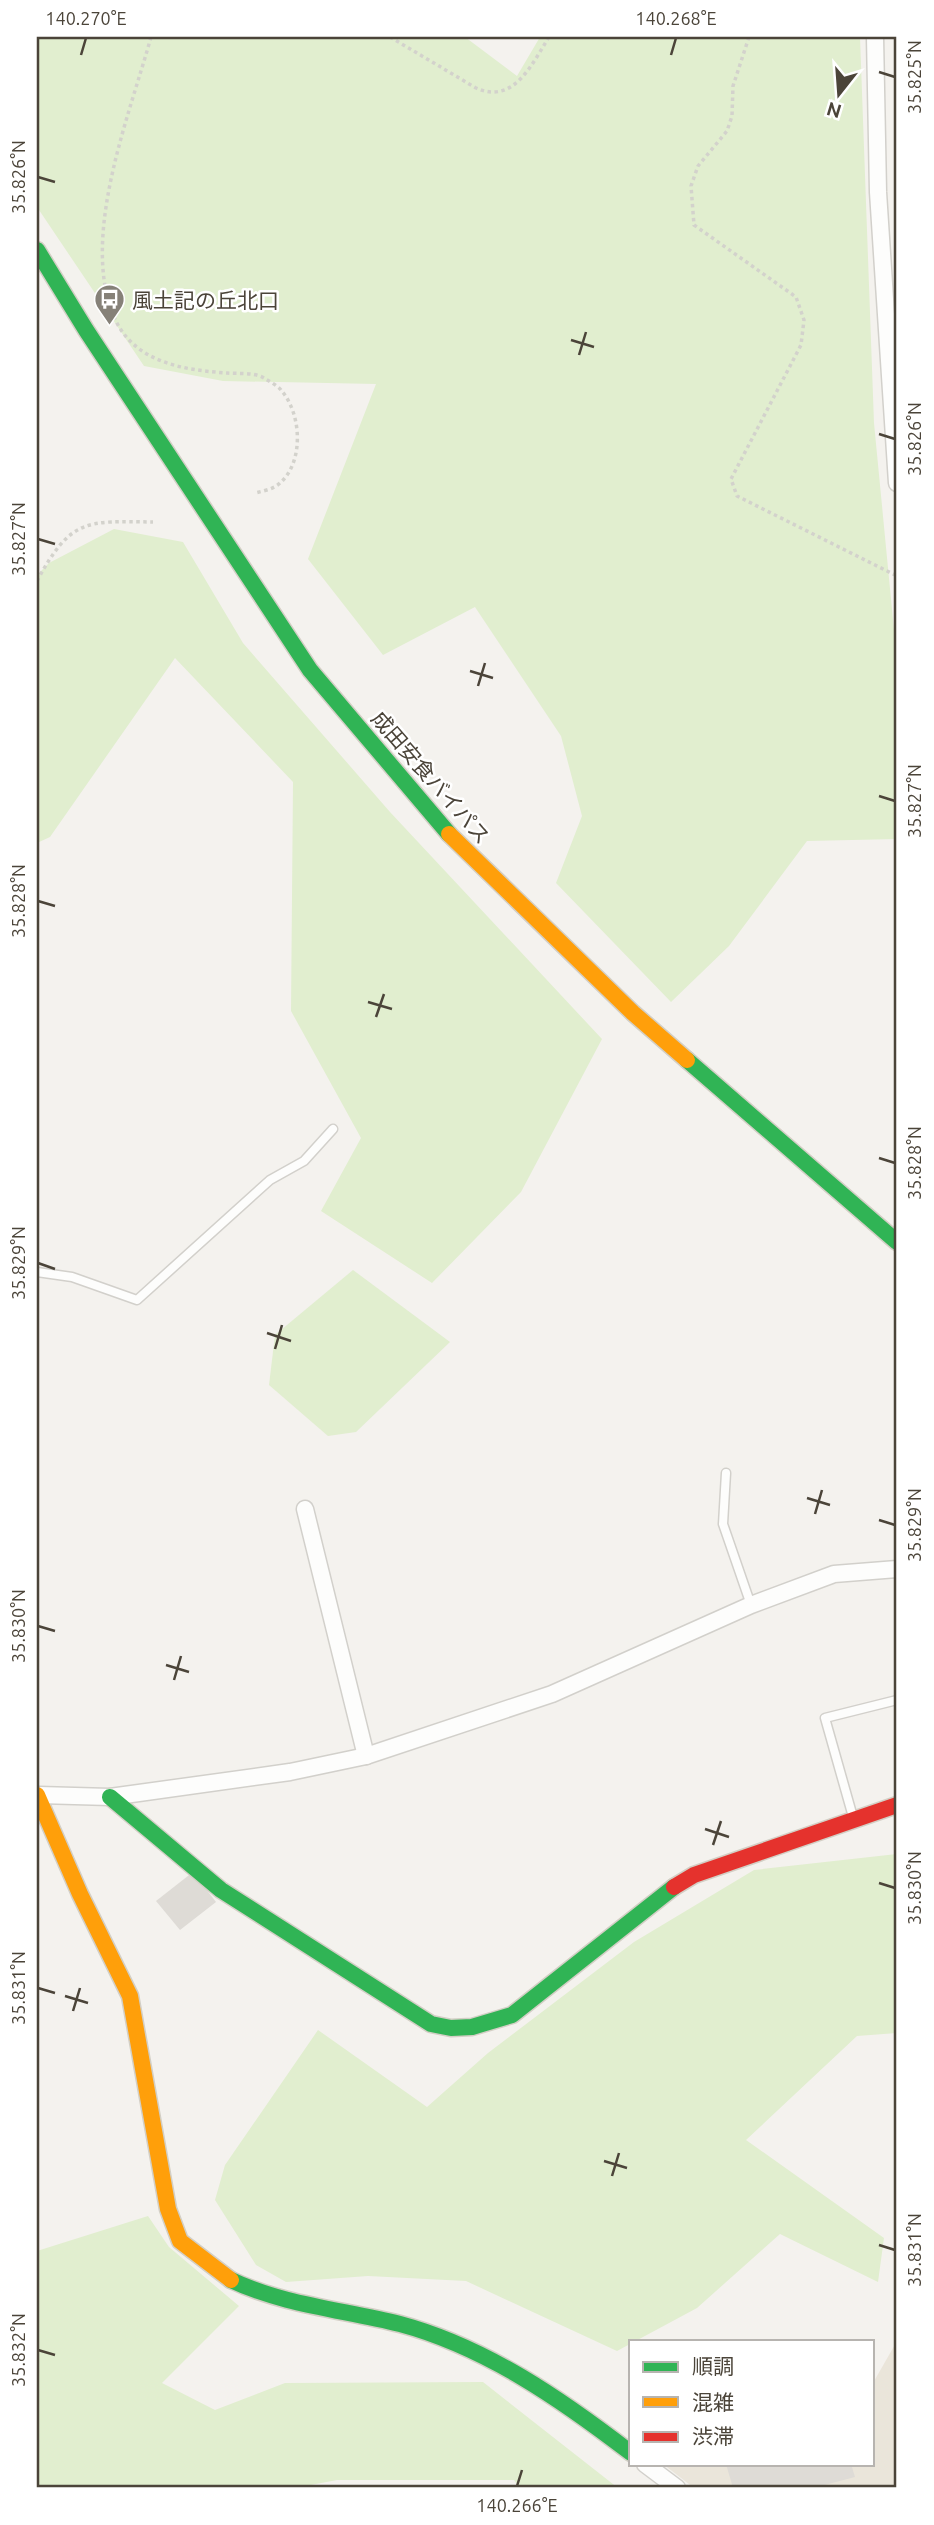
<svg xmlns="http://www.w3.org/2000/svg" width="934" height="2525" viewBox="0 0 934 2525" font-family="Ubuntu,'Noto Sans JP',sans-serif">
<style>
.education{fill:#eae5da}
.green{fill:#e1eecf}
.building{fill:#dedbd6}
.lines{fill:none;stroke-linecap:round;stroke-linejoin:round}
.lane-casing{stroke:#d2d0cb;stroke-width:11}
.street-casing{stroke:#d2d0cb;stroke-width:19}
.fast-casing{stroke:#d3cfc5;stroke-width:19}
.slow-casing{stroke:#d3cfc5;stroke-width:19}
.jam-casing{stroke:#d3cfc5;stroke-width:19}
.path{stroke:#d3d2cc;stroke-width:3.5;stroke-dasharray:3.5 3.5;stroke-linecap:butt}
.lane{stroke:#fdfdfc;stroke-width:8}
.street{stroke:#fdfdfc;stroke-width:16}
.fast{stroke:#30b455;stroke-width:16}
.slow{stroke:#ff9f0a;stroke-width:16}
.jam{stroke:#e5322d;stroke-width:16}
.ticks{fill:none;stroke:#4b4439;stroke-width:2.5}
.labels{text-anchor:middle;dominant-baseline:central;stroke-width:5;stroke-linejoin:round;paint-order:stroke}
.poi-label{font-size:21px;fill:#4b4439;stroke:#fff;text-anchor:start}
.street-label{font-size:21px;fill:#4b4439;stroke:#fff}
.neatline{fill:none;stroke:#4b4439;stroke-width:2.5}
.ticks-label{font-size:18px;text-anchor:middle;fill:#4b4439}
</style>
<rect width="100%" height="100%" fill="#f4f2ee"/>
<polygon class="education" points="897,2341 897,2488 694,2488 663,2464 873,2464 873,2383"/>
<g class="green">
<polygon points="37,37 465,37 517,76 540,37 860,37 874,423 897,661 897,839 807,841 729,946 671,1002 556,883 582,816 561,736 475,607 383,655 308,559 376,384 223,381 144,366 37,207"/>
<polygon points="114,529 183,542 243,643 390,812 602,1039 521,1192 432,1283 321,1211 361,1138 291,1011 293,782 175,658 50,837 37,843 37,575 49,563"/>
<polygon points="353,1270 450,1342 356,1432 328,1436 269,1385 275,1335"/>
<polygon points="897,1854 897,2033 857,2036 746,2140 884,2238 878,2282 780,2234 697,2308 617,2351 466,2281 368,2276 286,2282 256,2265 215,2200 225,2165 318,2030 427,2107 488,2053 634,1942 754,1870"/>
<polygon points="148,2216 169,2247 239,2306 162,2383 215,2410 285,2383 483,2382 618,2488 520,2488 514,2480 337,2480 295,2488 37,2488 37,2251"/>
</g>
<g class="building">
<polygon points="193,1872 216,1902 180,1930 156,1901"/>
<polygon points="726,2464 851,2464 855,2477 813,2488 733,2488"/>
</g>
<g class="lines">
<defs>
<g id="lane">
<polyline points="37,1272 72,1277 137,1300 270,1180 304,1161 333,1129"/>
<polyline points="726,1473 723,1524 751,1605"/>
<polyline points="853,1817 825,1718 897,1700"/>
</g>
<g id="street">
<polyline points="875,37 878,192 897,483"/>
<polyline points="305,1509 366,1756"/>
<polyline points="39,1795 110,1797 290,1772 366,1756 552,1694 751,1605 834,1574 897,1569"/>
<polyline points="645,2464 677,2488"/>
</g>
<g id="fast">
<polyline points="37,250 86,330 310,670 449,834"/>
<polyline points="687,1060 897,1242"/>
<polyline points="110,1797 221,1890 431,2024 451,2028 472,2027 512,2015 674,1887"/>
<path d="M231,2280C283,2305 345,2310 400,2324C486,2347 562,2400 631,2453"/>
</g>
<g id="slow">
<polyline points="449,834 633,1013 687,1060"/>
<polyline points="37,1795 80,1894 130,1996 168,2209 180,2241 231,2280"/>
</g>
<polyline id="jam" points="674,1887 694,1875 897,1805"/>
</defs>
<use href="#lane" class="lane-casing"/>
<use href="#street" class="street-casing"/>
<use href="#fast" class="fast-casing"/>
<use href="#slow" class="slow-casing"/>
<use href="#jam" class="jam-casing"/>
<g class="path">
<path d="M151,37C129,117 80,237 114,317C134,363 184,370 227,373C238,374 254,372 264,378C269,381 278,386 281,390C302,414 304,462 280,483C274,489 263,491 255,493"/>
<path d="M390,37L476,88C514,105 532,64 549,37"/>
<polyline points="749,37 733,86 732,116 727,131 698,166 691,186 694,225 796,297 804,320 801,345 731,479 737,496 897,576"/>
<path d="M37,581C71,518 86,521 153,522"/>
</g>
<use href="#lane" class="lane"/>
<use href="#street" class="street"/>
<use href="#fast" class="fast"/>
<use href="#slow" class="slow"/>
<use href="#jam" class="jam"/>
</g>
<path class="ticks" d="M81,55L86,38M671,55L676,38M879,72L895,77M38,177L55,182M571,340L594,347M579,355L586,332M879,434L895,439M38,539L55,544M470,671L493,678M478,686L485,663M879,796L895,801M38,901L55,906M368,1002L392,1009M376,1017L384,994M879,1158L895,1163M38,1263L55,1269M267,1333L291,1341M275,1349L282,1325M807,1498L830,1505M815,1514L822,1490M879,1520L895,1525M38,1626L55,1631M166,1665L189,1672M174,1680L181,1656M705,1829L729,1837M713,1845L721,1821M879,1883L895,1888M38,1988L55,1993M65,1996L88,2003M73,2011L80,1988M604,2161L627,2168M612,2176L619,2153M879,2245L895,2250M38,2350L55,2355M517,2486L522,2470"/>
<defs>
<symbol id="bus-pin" viewBox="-11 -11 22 30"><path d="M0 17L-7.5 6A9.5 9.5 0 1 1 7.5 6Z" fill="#868178" stroke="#fff"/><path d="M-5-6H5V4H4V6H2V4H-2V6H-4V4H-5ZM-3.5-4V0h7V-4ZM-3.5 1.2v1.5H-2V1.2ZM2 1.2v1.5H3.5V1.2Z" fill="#fff"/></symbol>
</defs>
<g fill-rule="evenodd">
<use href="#bus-pin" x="92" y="282" width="35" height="47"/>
</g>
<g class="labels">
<g class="poi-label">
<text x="132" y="300">風土記の丘北口</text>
</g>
<g class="street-label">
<text transform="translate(431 777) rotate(49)">成田安食バイパス</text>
</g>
</g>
<rect width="934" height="2525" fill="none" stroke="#ffffff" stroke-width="77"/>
<rect x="629" y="2340" width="245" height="126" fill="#ffffff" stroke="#b7b4b0" stroke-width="2"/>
<rect x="643" y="2362" width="35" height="10" fill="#30b455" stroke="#b7b4b0" stroke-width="2"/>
<text x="692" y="2374" font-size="21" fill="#4b4439">順調</text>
<rect x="643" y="2397" width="35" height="10" fill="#ff9f0a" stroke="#b7b4b0" stroke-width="2"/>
<text x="692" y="2410" font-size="21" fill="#4b4439">混雑</text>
<rect x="643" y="2432" width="35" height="10" fill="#e5322d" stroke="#b7b4b0" stroke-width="2"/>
<text x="692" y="2444" font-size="21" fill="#4b4439">渋滞</text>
<g transform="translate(839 94) rotate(197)" stroke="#ffffff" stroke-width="5" paint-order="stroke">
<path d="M0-5L12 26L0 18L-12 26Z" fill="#4b4439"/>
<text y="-10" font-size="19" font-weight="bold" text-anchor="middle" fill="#4b4439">N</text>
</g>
<rect x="38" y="38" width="857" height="2448" class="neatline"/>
<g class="ticks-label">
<text x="86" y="25">140.270°E</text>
<text x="676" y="25">140.268°E</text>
<text transform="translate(915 77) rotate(-90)" y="6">35.825°N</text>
<text transform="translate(19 177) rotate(-90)" y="6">35.826°N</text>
<text transform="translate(915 439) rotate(-90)" y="6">35.826°N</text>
<text transform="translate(19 539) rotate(-90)" y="6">35.827°N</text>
<text transform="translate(915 801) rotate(-90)" y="6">35.827°N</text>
<text transform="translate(19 901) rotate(-90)" y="6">35.828°N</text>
<text transform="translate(915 1163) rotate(-90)" y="6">35.828°N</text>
<text transform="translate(19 1263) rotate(-90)" y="6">35.829°N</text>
<text transform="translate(915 1525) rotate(-90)" y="6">35.829°N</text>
<text transform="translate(19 1626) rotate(-90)" y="6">35.830°N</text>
<text transform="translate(915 1888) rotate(-90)" y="6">35.830°N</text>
<text transform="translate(19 1988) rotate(-90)" y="6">35.831°N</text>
<text transform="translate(915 2250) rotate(-90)" y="6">35.831°N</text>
<text transform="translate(19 2350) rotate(-90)" y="6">35.832°N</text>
<text x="517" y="2512">140.266°E</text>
</g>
</svg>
